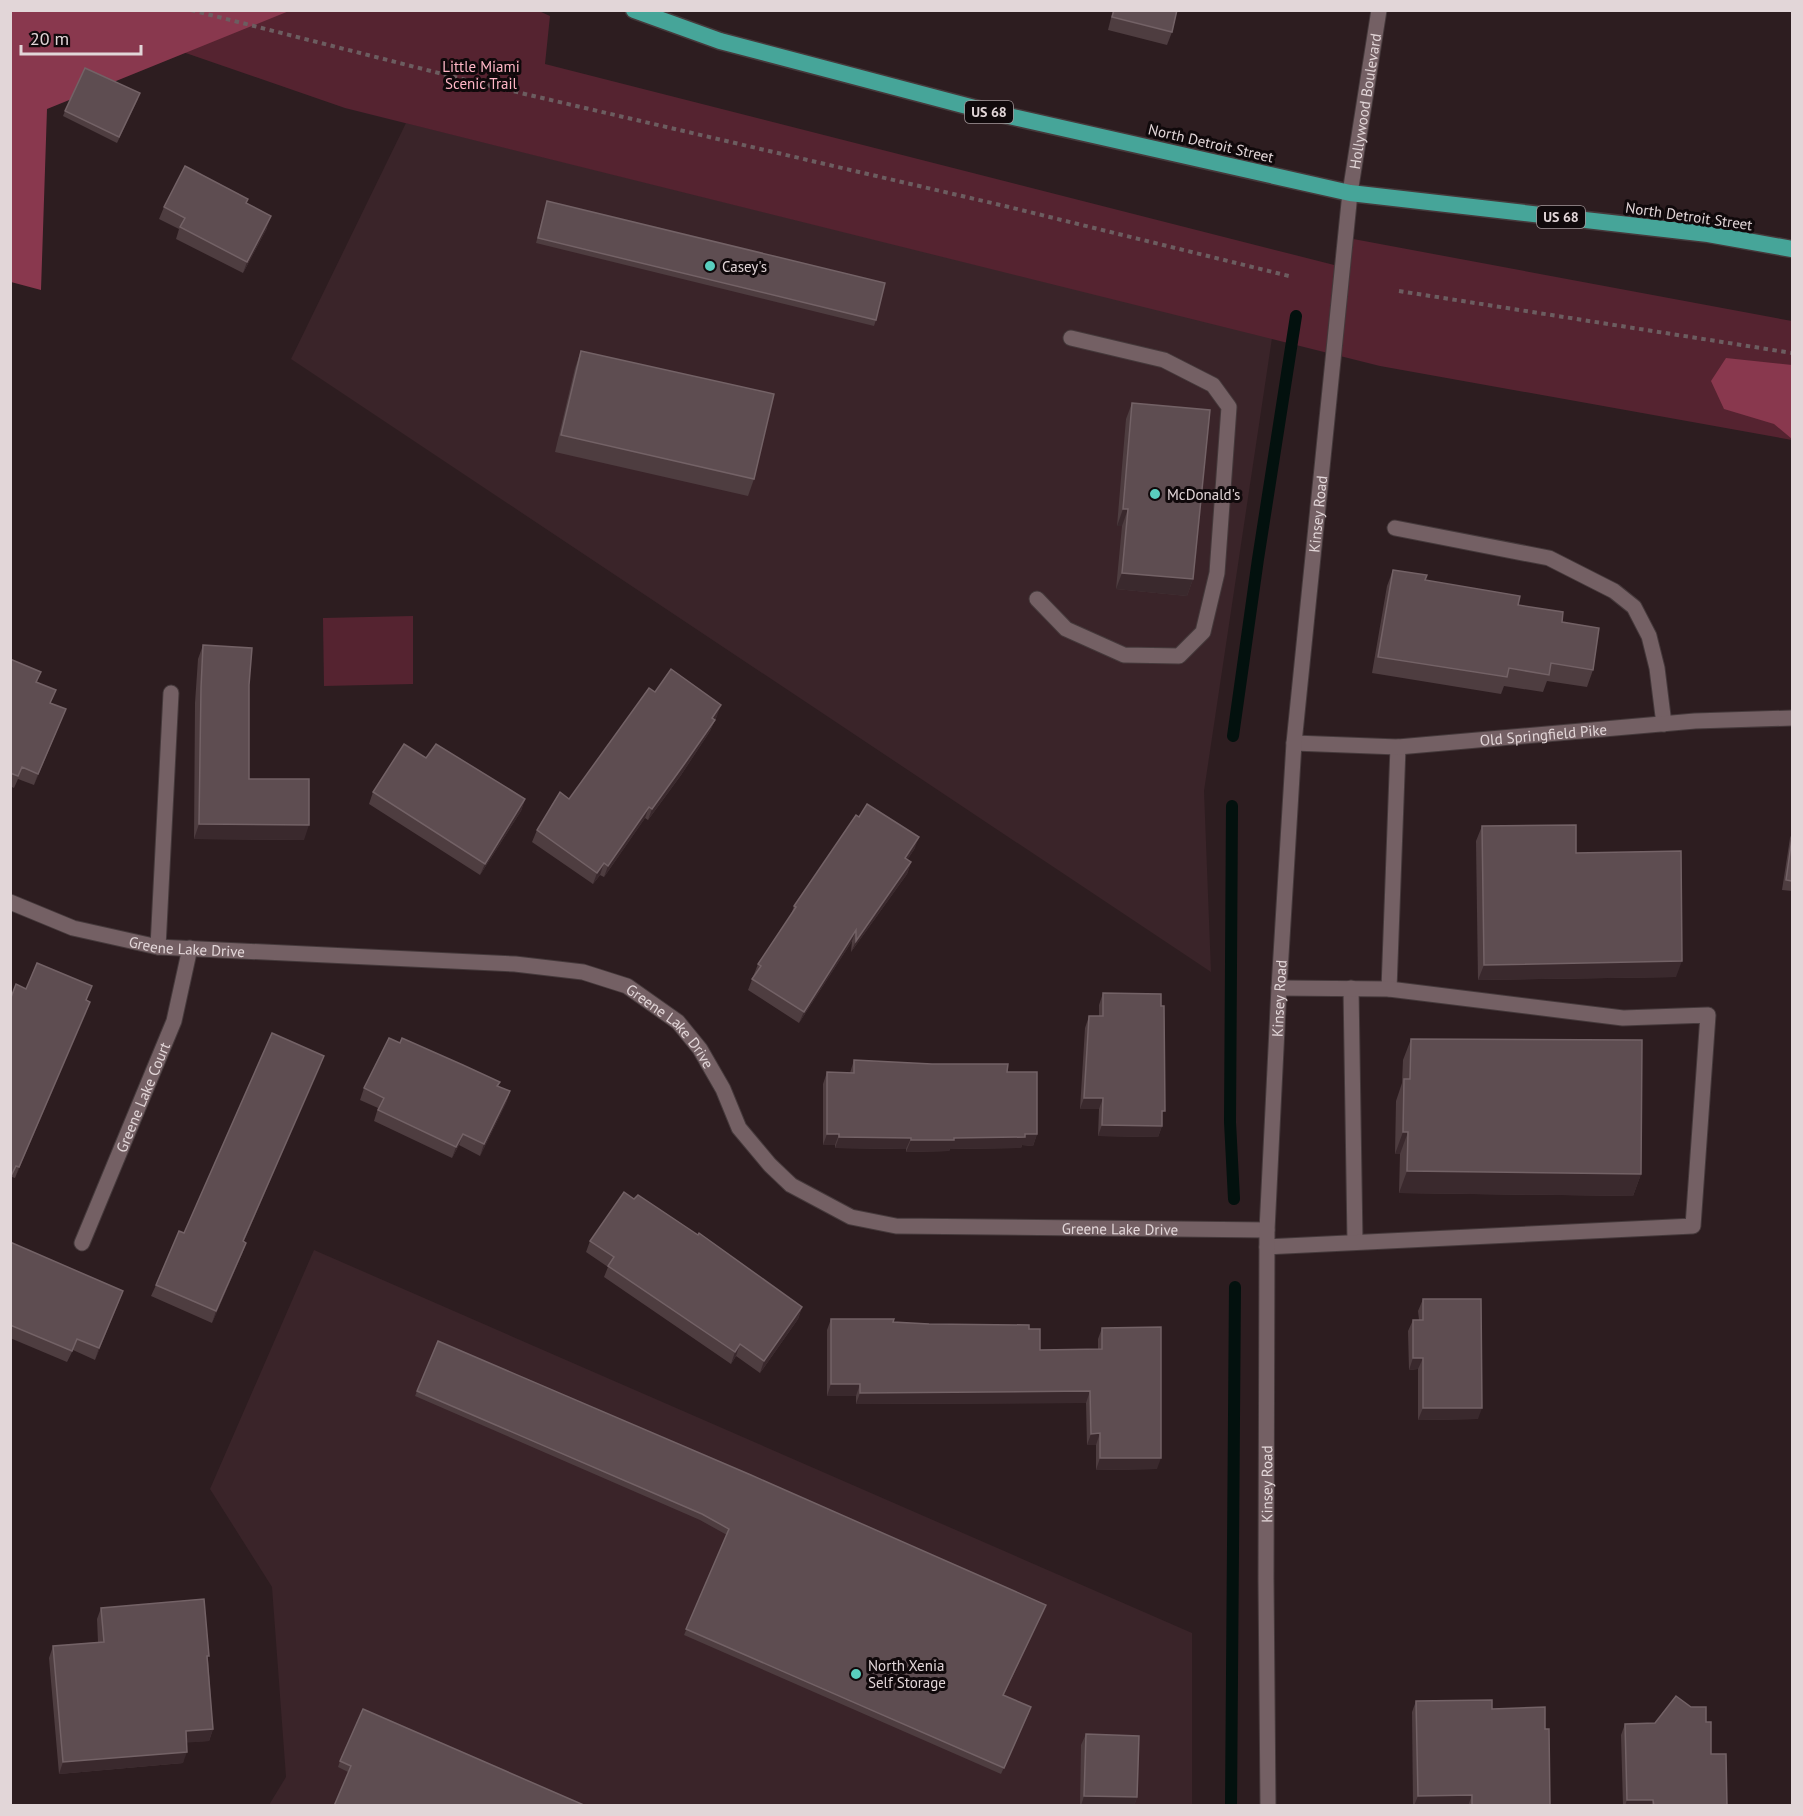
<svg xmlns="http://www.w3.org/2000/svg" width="1803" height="1816" viewBox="0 0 1803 1816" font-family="'PT Sans',sans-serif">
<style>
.built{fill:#3a2429}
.green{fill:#552330}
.forest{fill:#89384e}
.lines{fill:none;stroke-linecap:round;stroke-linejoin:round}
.stream{stroke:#03110e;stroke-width:12}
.service-casing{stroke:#45393b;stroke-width:17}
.minor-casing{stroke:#45393b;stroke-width:17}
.tertiary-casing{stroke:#45393b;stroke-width:17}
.trunk-casing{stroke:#45393b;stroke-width:19}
.path{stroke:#6c5d60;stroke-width:4;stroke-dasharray:4.5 4.5;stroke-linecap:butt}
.service{stroke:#746064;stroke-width:15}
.minor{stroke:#746064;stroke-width:15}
.tertiary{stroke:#746064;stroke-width:15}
.trunk{stroke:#46a599;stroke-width:16}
.wall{fill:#4e3d40}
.shaded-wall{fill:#3a292d}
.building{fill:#5e4d51;stroke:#736266;stroke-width:1.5}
.poi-dot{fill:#59cebe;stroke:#10090b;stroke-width:2}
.labels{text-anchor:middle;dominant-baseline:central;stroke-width:6;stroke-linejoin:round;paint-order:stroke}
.shield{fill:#10090b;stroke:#a3989a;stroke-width:1.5}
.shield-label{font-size:14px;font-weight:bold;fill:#e2d6d8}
.park-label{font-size:15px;fill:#ffb7c6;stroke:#10090b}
.street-label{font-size:15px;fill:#e2d6d8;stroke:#10090b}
.poi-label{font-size:15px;fill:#e2d6d8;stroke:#10090b;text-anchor:start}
</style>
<rect width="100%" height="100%" fill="#2d1d20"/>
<g class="built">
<polygon points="406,123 1272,338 1204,791 1211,972 291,359"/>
<polygon points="314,1250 1192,1633 1192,1805 269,1805 286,1777 272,1587 210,1489"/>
</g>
<g class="green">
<polygon points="64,11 539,11 550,16 545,64 1342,267 1348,238 1792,321 1792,440 1380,366 345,108"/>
<polygon points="413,616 413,684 324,686 323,618"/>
</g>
<g class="forest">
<polygon points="11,11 289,11 47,109 41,290 11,282"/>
<polygon points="1726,358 1792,365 1792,439 1774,424 1724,409 1711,381"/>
</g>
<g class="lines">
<g class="stream">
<polyline points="1233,736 1258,559 1296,316"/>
<polyline points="1232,806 1230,1122 1234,1199"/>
<polyline points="1231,1806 1235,1287"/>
</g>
<defs>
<g id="service">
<polyline points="1395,528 1549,558 1614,591 1634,607 1649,636 1657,668 1664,724"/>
<polyline points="1037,599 1066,629 1124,655 1179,656 1203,632 1217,573 1229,407 1213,385 1164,360 1071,338"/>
<polyline points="158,947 171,693"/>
<polyline points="1351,988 1355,1242"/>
<polyline points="1389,989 1398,747"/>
<polyline points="1267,1247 1693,1226 1708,1015 1623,1018 1389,989 1279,988"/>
</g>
<g id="minor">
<path id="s1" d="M1350,193L1379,10"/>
<path id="s2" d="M10,902L73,928L158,947L515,964L583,972L627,986L678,1022L700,1049L723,1089L739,1128L770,1165L791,1185L851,1217L896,1226L1267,1230"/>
<path id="s3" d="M82,1243L174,1021L190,948"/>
</g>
<g id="tertiary">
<path id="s4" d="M1294,743L1398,747L1695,721L1792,718"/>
<path id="s5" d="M1268,1806L1266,1579L1267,1230L1279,988L1294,743L1350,193"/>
</g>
<polyline id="trunk" points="634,10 720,41 982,110 1350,193 1708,234 1792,249"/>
</defs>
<use href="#service" class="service-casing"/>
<use href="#minor" class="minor-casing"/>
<use href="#tertiary" class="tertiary-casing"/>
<use href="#trunk" class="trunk-casing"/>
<g class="path">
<polyline points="191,10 478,83 1009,207 1293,277"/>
<polyline points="1399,291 1792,353"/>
</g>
<use href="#service" class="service"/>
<use href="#minor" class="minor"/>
<use href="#tertiary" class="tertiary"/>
<use href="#trunk" class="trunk"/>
</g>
<g class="wall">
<polygon points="1113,10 1177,10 1172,32 1167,45 1108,30"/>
<polygon points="138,99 117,143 63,116 65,111"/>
<polygon points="547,201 876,320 874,326 536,243"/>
<polygon points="247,204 267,228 243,273 176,239 179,229 159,219 164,207"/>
<polygon points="581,351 754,479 748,496 555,452 575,368"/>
<polygon points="1132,403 1193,579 1187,596 1116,589 1122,526 1117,526 1126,419"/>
<polygon points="1393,570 1425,580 1518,605 1562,622 1593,670 1587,687 1547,681 1543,692 1504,686 1501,694 1372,673 1387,586"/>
<polygon points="203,645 249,685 249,779 304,840 194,839 195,703 198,659"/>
<polygon points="10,659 41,672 37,682 61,721 34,785 18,779 14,788 10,786"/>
<polygon points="655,692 717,716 715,720 710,731 681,775 648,820 645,818 604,877 600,875 593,884 532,842 537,830 569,799"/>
<polygon points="426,758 525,799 521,811 480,875 369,804 373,792"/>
<polygon points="1482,826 1676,977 1478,980 1476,841"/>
<polygon points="1792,833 1792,891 1782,890 1790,838"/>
<polygon points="915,848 907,860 911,862 907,874 851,952 852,941 799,1023 748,990 758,964 791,915 794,906"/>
<polygon points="26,989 86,1001 90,1002 15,1178 12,1177 10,1180 10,1000"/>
<polygon points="1103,993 1162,1119 1162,1126 1158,1137 1098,1136 1099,1109 1080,1109 1085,1028 1089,1016 1099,1016 1099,1005"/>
<polygon points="1411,1039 1641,1174 1633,1196 1399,1193 1400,1154 1395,1154 1396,1101 1402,1083 1403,1060"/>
<polygon points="400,1043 500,1082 498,1086 510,1091 506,1103 480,1156 459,1145 452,1158 374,1121 378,1108 360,1100 364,1088"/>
<polygon points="324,1056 244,1241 246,1243 242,1254 212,1323 151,1296 156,1285 184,1233"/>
<polygon points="854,1060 1007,1072 1037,1134 1033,1146 1022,1145 1021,1148 950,1149 949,1151 906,1152 906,1149 835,1148 835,1145 823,1145 823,1084 827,1072 850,1073"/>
<polygon points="634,1199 802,1307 798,1319 760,1373 736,1356 731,1364 604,1277 608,1267 586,1252 590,1241"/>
<polygon points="10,1242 123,1291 95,1360 73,1350 67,1362 10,1338"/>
<polygon points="1423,1299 1478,1419 1418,1420 1418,1369 1409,1370 1408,1331 1413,1320 1419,1320 1418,1311"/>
<polygon points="831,1319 1029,1329 1040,1350 1098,1349 1098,1339 1102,1328 1157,1469 1096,1470 1096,1445 1087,1445 1086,1403 856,1404 856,1396 827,1396 827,1330"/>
<polygon points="417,1391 1043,1610 1004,1695 1029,1713 1001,1774 684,1635 727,1535 700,1520 415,1396"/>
<polygon points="101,1608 208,1660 213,1729 209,1741 186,1742 183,1763 59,1774 49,1658 53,1646 98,1642 97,1619"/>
<polygon points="1416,1701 1492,1709 1545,1729 1550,1806 1413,1806 1412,1712"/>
<polygon points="1706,1722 1711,1754 1727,1806 1623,1806 1621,1735 1625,1724"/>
<polygon points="1086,1734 1137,1797 1134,1806 1080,1806 1081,1745"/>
<polygon points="340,1761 586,1806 348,1772 338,1767"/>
</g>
<g class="shaded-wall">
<polygon points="271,216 267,228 243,273 247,262"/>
<polygon points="1123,509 1128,509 1122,526 1117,526"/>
<polygon points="1122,573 1193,579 1187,596 1116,589"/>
<polygon points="721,705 717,716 708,729 712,718"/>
<polygon points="66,709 61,721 34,785 38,774"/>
<polygon points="715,720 710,731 681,775 648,820 652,809"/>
<polygon points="525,799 521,811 480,875 485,864"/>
<polygon points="649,807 645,818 604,877 608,866"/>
<polygon points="199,824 309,825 304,840 194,839"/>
<polygon points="919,837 915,848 901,870 905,858"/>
<polygon points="911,862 907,874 851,952 856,941"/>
<polygon points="604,863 600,875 593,884 597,873"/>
<polygon points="856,930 852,941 799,1023 804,1012"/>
<polygon points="1682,961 1676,977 1478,980 1484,965"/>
<polygon points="90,1002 86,1014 15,1178 19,1167"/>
<polygon points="324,1056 320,1068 239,1252 243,1241"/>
<polygon points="510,1091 506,1103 480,1156 484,1144"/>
<polygon points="1084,1098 1103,1098 1099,1109 1080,1109"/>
<polygon points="1102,1125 1162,1126 1158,1137 1098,1136"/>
<polygon points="1403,1132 1408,1132 1400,1154 1395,1154"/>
<polygon points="463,1134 459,1145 452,1158 456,1147"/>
<polygon points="827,1134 839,1134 835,1145 823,1145"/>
<polygon points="1025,1134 1037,1134 1033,1146 1022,1145 1021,1148 950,1149 949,1151 906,1152 911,1140"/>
<polygon points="839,1137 911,1138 906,1149 835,1148"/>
<polygon points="1407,1171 1641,1174 1633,1196 1399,1193"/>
<polygon points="246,1243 242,1254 212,1323 216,1311"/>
<polygon points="123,1291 119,1302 95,1360 99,1348"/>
<polygon points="802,1307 798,1319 760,1373 764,1361"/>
<polygon points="740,1344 736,1356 731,1364 735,1352"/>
<polygon points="1413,1358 1423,1358 1418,1369 1409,1370"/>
<polygon points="831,1384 860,1384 856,1396 827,1396"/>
<polygon points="1090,1391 1086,1403 856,1404 860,1393"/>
<polygon points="1423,1408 1482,1408 1478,1419 1418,1420"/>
<polygon points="1100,1433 1096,1445 1087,1445 1091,1434"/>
<polygon points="1100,1458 1161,1458 1157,1469 1096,1470"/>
<polygon points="213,1729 209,1741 182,1743 186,1731"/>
<polygon points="187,1752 183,1763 59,1774 63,1762"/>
<polygon points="1472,1795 1468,1806 1414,1806 1418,1796"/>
<polygon points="1084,1796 1137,1797 1134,1806 1081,1806"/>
<polygon points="1627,1800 1653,1800 1651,1806 1625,1806"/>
</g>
<g class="building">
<polygon points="1114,10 1177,10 1172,32 1112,17"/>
<polygon points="85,68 140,93 119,137 65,111"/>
<polygon points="185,166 248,199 246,203 271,216 247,262 180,227 185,218 164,207"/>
<polygon points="547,201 885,283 876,320 538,238"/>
<polygon points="581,351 774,394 754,479 561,435"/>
<polygon points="1132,403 1210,410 1193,579 1122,573 1128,509 1123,509"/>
<polygon points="1393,570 1427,575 1425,580 1520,596 1518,605 1563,612 1562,622 1599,628 1593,670 1551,663 1549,675 1509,668 1507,677 1378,657"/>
<polygon points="203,645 252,648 249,685 249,779 309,779 309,825 199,824 201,688"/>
<polygon points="10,659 41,672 36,682 56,690 50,703 66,709 38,774 22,767 18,776 10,773"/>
<polygon points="671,669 721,705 712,718 715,720 685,763 652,809 649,807 608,866 604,863 597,873 537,830 560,792 569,799 649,688 655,692"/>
<polygon points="404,744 426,758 436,744 525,799 485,864 373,792"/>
<polygon points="867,804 919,837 905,858 911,862 856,941 856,930 804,1012 752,979 761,966 758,964 796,907 794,906 856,815 859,817"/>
<polygon points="1576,825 1576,853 1681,851 1682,961 1484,965 1482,826"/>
<polygon points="1792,838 1792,881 1786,880"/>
<polygon points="37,963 92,986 86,1000 90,1002 19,1167 16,1166 10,1178 10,1000 16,984 26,989"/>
<polygon points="1103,993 1161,994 1161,1006 1164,1006 1165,1111 1162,1111 1162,1126 1102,1125 1103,1098 1084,1098 1089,1016 1103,1016"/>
<polygon points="272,1033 324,1056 243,1241 246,1243 216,1311 156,1285 179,1231 184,1233"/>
<polygon points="389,1038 400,1043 402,1038 463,1065 500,1082 497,1086 510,1091 484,1144 463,1134 456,1147 378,1110 384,1098 364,1088"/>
<polygon points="1411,1039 1642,1040 1641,1174 1407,1171 1408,1132 1403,1132 1404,1079 1410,1079"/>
<polygon points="854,1060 932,1064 1008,1064 1007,1072 1037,1072 1037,1134 1025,1134 1025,1137 954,1138 954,1140 911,1140 911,1138 839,1137 839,1134 827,1134 827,1072 854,1073"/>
<polygon points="624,1192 634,1199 638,1195 698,1235 699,1233 802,1307 764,1361 740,1344 735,1352 608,1266 614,1257 590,1241"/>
<polygon points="10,1242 123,1291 99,1348 77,1339 72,1351 10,1325"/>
<polygon points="1423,1299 1481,1299 1482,1408 1423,1408 1423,1358 1413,1358 1413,1320 1423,1320"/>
<polygon points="831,1319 894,1319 893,1322 929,1324 1029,1325 1029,1329 1040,1329 1040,1350 1102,1349 1102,1328 1161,1327 1161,1458 1100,1458 1100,1433 1091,1434 1090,1391 860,1393 860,1384 831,1384"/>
<polygon points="438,1341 751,1475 1046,1605 1003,1695 1031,1707 1004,1768 686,1629 729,1529 702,1514 417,1391"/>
<polygon points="204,1599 209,1656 207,1656 213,1729 186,1731 187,1752 63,1762 53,1646 104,1642 101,1608"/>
<polygon points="1676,1696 1691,1707 1706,1707 1706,1722 1711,1722 1711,1754 1726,1754 1727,1806 1654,1806 1653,1800 1627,1800 1625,1724 1655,1723"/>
<polygon points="1492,1700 1492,1709 1545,1707 1545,1729 1549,1729 1550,1806 1472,1806 1472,1795 1418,1796 1416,1701"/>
<polygon points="363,1709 586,1806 334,1806 351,1766 340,1761"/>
<polygon points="1086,1734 1139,1736 1137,1797 1084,1796"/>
</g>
<g class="poi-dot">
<circle cx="710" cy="266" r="6"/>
<circle cx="1155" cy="494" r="6"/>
<circle cx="856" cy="1674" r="6"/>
</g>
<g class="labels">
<g class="shield">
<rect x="965" y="101" width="48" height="22" rx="4.5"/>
<rect x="1537" y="206" width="48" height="22" rx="4.5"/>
</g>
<g class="shield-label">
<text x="989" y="112">US 68</text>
<text x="1561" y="217">US 68</text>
</g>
<g class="park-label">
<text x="481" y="66">Little Miami<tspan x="481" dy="17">Scenic Trail</tspan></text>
</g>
<g class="street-label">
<text stroke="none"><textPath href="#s1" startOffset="93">Hollywood Boulevard</textPath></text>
<text transform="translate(1211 143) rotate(13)">North Detroit Street</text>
<text transform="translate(1689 216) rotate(8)">North Detroit Street</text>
<text stroke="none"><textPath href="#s5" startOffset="1294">Kinsey Road</textPath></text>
<text stroke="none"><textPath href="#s4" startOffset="250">Old Springfield Pike</textPath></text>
<text stroke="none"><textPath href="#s2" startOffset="184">Greene Lake Drive</textPath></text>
<text stroke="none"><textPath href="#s5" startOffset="808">Kinsey Road</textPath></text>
<text stroke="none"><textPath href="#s2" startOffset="687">Greene Lake Drive</textPath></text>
<text stroke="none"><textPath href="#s3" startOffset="158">Greene Lake Court</textPath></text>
<text stroke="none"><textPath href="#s2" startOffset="1228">Greene Lake Drive</textPath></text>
<text stroke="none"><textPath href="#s5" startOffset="322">Kinsey Road</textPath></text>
</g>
<g class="poi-label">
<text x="722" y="266">Casey's</text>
<text x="1167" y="494">McDonald's</text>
<text x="868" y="1665">North Xenia<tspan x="868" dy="17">Self Storage</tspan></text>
</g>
</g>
<rect width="1803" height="1816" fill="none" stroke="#e2d6d8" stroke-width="24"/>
<path d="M21 45v9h120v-9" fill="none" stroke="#e2d6d8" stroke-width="3"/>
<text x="30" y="45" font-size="18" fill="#e2d6d8" stroke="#10090b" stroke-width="4.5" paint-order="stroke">20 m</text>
</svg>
